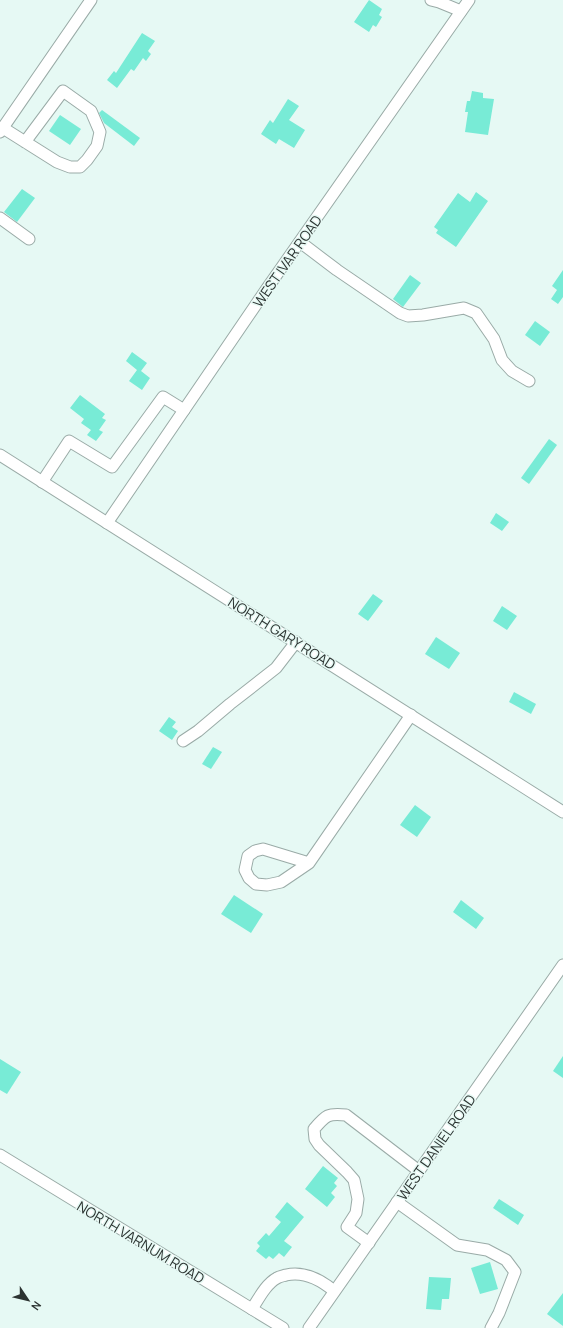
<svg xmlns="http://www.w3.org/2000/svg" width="563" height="1328" viewBox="0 0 563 1328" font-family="Manrope,sans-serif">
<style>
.building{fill:#78ebd6}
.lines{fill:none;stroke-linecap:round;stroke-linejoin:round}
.minor-casing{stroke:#9aaba7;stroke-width:13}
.minor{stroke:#fff;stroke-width:11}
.labels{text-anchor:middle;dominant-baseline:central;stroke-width:3;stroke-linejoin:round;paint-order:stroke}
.street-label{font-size:14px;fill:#2c3331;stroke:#e6f9f4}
</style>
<rect width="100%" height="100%" fill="#e6f9f4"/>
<g class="building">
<polygon points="369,0 382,9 379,15 382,17 376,27 373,25 369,32 354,22"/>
<polygon points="142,33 155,41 148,51 151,54 146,61 143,58 134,71 131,69 117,88 107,80 114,71 116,73"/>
<polygon points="472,91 483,93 483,98 494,99 488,135 465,132 468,112 465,112 467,101 470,101"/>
<polygon points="288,99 299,106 289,120 305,130 294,148 279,139 276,144 261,134 270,120 273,123"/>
<polygon points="102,110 140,138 134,146 104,123 99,113"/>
<polygon points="60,115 81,129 70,145 49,131"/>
<polygon points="22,189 35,198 17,222 4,212"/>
<polygon points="476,192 488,201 456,247 436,233 438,230 434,227 458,193 470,202"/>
<polygon points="563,270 563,297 558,304 551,299 557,290 552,286"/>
<polygon points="410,275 421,283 403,307 393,299"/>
<polygon points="535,321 550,332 540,346 525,335"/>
<polygon points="132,352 147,363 141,371 150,378 142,390 129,381 137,370 126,361"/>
<polygon points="80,395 105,414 102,418 106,420 99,430 103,432 96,441 87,435 91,430 81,423 84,419 70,408"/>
<polygon points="549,439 557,445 529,484 521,478"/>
<polygon points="496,513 509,522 502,531 490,523"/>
<polygon points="373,594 383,601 368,621 358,614"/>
<polygon points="502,606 517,616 507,630 493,621"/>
<polygon points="436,637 460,653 449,669 425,654"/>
<polygon points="514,692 536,704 531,714 509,702"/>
<polygon points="169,717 176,722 172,727 178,731 172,740 159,731"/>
<polygon points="213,747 222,752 211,769 202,764"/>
<polygon points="415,805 431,817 417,837 400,825"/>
<polygon points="234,895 263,914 251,933 221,914"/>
<polygon points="461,900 484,918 476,929 453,912"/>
<polygon points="563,1056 563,1078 553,1071"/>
<polygon points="0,1059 21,1072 7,1094 0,1090"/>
<polygon points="323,1166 338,1178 334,1183 337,1186 331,1193 335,1197 327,1207 305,1189"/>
<polygon points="499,1199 524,1215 518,1225 493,1208"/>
<polygon points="287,1202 304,1217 284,1241 292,1247 284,1257 279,1253 273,1259 269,1256 266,1259 256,1251 260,1246 257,1243 266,1233 269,1236 281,1222 275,1217"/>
<polygon points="490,1262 498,1289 480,1294 471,1268"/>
<polygon points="429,1277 451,1278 449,1299 442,1299 441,1310 426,1309"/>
<polygon points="563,1293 563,1326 547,1314"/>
</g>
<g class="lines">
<defs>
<g id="minor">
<polyline points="431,0 439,2 461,11"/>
<polyline points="3,128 57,162 70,167 80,167 87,160 97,146 100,132 91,111 63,91 25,142"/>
<polyline points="0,132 91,0"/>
<polyline points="0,218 29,239"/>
<polyline points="300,242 337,270 400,313 408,316 423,315 464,308 476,313 494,339 502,360 512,371 529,381"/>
<polyline points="0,455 563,812"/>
<polyline points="42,482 69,441 112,467 163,397 184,410"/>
<polyline points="107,523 268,287 469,0"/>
<polyline points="183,741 198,731 230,704 276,668 296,642"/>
<polyline points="309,863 263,849 255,851 248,856 245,870 249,878 256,884 267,885 281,882 309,863 411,715"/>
<polyline points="0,1155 283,1328"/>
<polyline points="397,1202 457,1245 487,1250 506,1260 515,1272 499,1313 491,1328"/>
<path d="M369,1243L347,1227L356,1213L358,1199L354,1180L347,1172L319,1145L315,1139L314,1129C326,1115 328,1113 346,1115L419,1171"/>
<path d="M252,1309C259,1298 266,1284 277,1278C280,1276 283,1276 286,1275C304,1271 321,1280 334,1291"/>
<polyline points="309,1328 563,965"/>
</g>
</defs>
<use href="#minor" class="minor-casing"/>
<use href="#minor" class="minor"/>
</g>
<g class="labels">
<g class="street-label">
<text transform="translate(287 261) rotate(-55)">WEST IVAR ROAD</text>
<text transform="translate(282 633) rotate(32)">NORTH GARY ROAD</text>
<text transform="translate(436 1147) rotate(-55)">WEST DANIEL ROAD</text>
<text transform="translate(141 1242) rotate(31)">NORTH VARNUM ROAD</text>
</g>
</g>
<g transform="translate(28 1300) rotate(125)" stroke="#e6f9f4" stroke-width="3" paint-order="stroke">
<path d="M0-3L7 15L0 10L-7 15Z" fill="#2c3331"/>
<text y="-6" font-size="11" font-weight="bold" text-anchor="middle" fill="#2c3331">N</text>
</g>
</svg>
